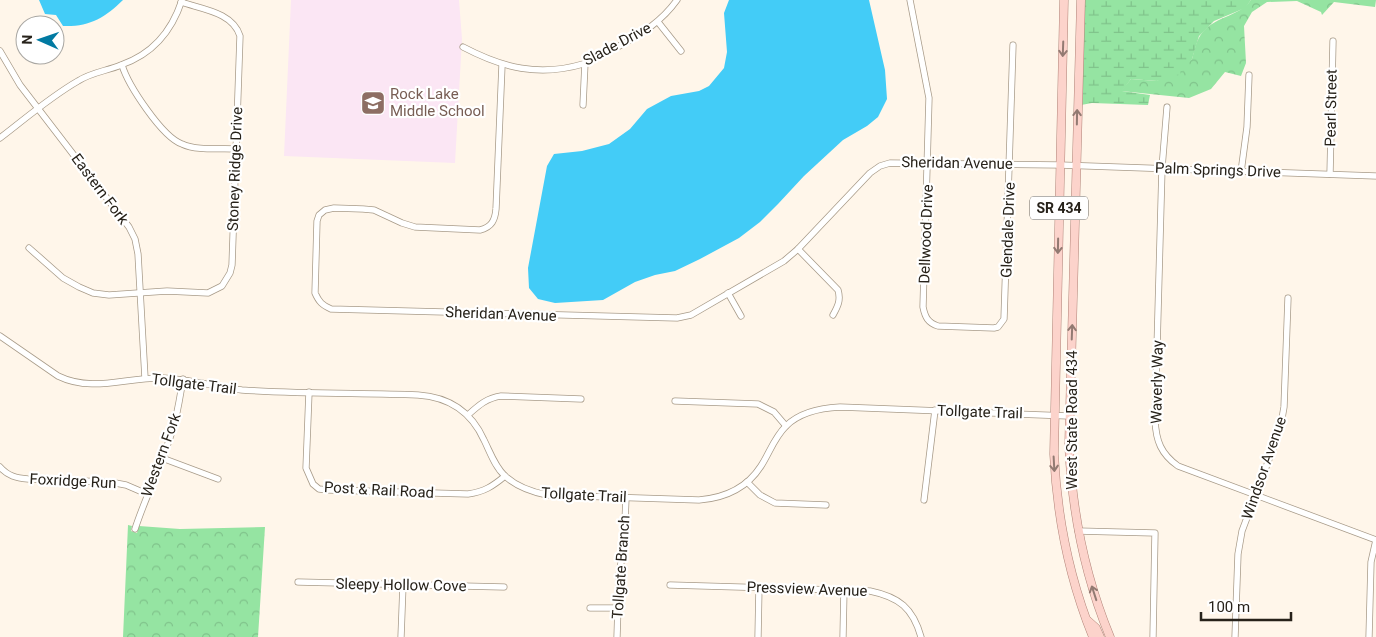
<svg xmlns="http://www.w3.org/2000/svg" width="1376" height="637" viewBox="0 0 1376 637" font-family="Roboto,sans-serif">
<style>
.education{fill:#fbe6f4}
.forest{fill:url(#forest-crowns)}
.wetland{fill:url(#wetland-marsh)}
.water{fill:#43ccf7}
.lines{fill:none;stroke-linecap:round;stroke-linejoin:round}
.minor-casing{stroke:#a89b89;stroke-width:7}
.major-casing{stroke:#b08277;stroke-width:9}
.minor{stroke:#fff;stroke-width:5.5}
.major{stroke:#fcd3cb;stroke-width:8}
.oneway{stroke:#927a72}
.labels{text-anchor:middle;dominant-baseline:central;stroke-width:4.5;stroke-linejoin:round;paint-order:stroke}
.shield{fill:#fff;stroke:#68645f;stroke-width:1}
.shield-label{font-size:14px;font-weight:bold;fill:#27221a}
.street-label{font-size:15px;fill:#27221a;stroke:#fff}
.education-label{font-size:15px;fill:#785e54;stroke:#fff;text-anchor:start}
</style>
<defs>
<pattern id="forest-crowns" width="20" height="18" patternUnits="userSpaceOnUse" patternTransform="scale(1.25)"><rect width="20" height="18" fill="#95e4a2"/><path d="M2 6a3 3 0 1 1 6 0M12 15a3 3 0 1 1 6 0" fill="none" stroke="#80c38b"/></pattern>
<pattern id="wetland-marsh" width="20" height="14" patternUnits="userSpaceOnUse" patternTransform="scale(1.25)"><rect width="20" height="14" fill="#95e4a2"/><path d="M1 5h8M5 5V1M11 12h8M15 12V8" fill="none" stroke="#80c38b"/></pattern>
</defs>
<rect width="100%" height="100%" fill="#fff6ea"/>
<polygon class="education" points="291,0 459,0 462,39 455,163 284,156"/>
<g class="forest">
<path d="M1251,0H1376L1375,7L1334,2L1322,15L1321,12L1297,1L1267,2L1252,12L1244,26L1246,63L1241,76L1225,72L1211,89L1189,98L1121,91L1131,79L1157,81L1192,59C1194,52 1196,42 1200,36C1212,16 1238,18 1251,0Z"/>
<polygon points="128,525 132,526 131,531 137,533 139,526 180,529 265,527 258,637 123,637"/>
</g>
<polygon class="wetland" points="1084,0 1251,0 1245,8 1214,21 1199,36 1192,59 1180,74 1157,81 1131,79 1122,91 1150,95 1148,105 1092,103 1081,105"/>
<g class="water">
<path d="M39,0H123C105,18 89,27 63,26L56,15L45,14Z"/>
<polygon points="729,0 869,0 885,70 887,99 878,117 867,126 843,140 804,176 778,204 760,222 739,238 700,259 675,271 655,275 635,282 603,300 555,303 538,299 529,288 528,268 547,166 554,154 582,151 609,144 630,129 647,109 671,96 699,91 709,86 724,68 727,52 724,13"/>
</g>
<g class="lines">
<defs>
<g id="minor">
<path d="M910,0L929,98L923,307C925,317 928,323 938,326L994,328L998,327L1004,319L1013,45"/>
<polyline points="658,22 681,51"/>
<path d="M463,47C503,68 539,77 583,64C596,60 609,51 621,45C643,33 662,21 677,0"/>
<polyline points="0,51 20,85 129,227 135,239 138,254 145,378"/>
<path d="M122,65C128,85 162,137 182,144C197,151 219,148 236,149"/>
<path d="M502,65L496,209C495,220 492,227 480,230L415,227L402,223L374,210L363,209L334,208L325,210L319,215L317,221L315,293C319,302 322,305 331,309L677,318L691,315L784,261L798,249L870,173L880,166L890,163L1060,165L1376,176"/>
<polyline points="583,105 585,63"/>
<path d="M1167,107L1162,168L1155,420C1156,441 1161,454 1178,466L1376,540"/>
<path d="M0,138C25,119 50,97 78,81C92,72 107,71 121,65C153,54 172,31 182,0"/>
<polyline points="1241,172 1247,127 1249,75"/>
<polyline points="1330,174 1333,41"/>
<path d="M29,248L63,278L79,287L93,293L109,295L167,291L208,293L222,286L230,273L232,265L240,36C233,12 201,9 181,2"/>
<path d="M798,249L838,290C841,300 838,306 833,315"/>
<polyline points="728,293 741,316"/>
<path d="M0,336L58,376C93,393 126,377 163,378C190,379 215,387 242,390C300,394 360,393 418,395C449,397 471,411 484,440C490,452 495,467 505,476C517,487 532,492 547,495L699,500C724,498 747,488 761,466C770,452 774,438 786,426C800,412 820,408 840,407L1069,416"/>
<path d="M309,392L306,468L313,484L319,489L328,490L468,494C484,492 493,486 505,476"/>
<polyline points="675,401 758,404 774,412 786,426"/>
<path d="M469,414C479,405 487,398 501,396L581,399"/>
<polyline points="162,458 218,479"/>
<path d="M0,467C8,476 16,478 28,479L110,482L126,485L147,494"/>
<polyline points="747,482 760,495 775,503 826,505"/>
<polyline points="924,500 935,410"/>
<path d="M135,529C146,495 163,463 173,428C178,412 180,396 183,379"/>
<polyline points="1078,531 1155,533 1153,637"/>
<polyline points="298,582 504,587"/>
<path d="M670,585L870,591C899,597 913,608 921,637"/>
<polyline points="590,608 618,608"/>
<polyline points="401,637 403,585"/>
<polyline points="617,637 619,575 624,544 626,498"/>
<polyline points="758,637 759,587"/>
<polyline points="843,637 844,589"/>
<polyline points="1235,637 1238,554 1242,531 1280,430 1284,407 1288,298"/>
<polyline points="1369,637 1371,562 1376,540"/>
</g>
<g id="major">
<path d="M1064,0L1054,454C1057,517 1069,578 1093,637"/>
<path d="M1081,0L1069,445C1072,513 1084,574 1110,637"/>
<polyline points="1087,620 1096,628 1100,637"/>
</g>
</defs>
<use href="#minor" class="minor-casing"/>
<use href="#major" class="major-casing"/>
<use href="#minor" class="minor"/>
<use href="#major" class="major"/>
</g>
<defs><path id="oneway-shaft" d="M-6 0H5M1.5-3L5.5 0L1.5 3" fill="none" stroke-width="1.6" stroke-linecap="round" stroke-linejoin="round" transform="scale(1.25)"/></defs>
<g class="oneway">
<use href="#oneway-shaft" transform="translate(1063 49) rotate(92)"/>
<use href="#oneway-shaft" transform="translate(1077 117) rotate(-89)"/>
<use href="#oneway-shaft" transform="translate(1058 246) rotate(91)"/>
<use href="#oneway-shaft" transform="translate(1072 332) rotate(-88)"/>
<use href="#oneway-shaft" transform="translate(1054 464) rotate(87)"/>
<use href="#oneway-shaft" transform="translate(1094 593) rotate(-108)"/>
</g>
<defs>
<symbol id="school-square" viewBox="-11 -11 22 22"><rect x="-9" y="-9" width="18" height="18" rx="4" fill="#8d6e63" stroke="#fff"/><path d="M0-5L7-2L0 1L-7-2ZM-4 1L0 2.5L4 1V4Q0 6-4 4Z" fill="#fff"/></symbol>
</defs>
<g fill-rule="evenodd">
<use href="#school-square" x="359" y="89" width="28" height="28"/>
</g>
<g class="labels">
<rect class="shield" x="1030" y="196.5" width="58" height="23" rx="4"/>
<g class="shield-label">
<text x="1059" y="208">SR 434</text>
</g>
<g class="street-label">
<text transform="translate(617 44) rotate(-28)">Slade Drive</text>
<text transform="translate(1331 108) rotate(-89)">Pearl Street</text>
<text transform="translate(957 163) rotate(1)">Sheridan Avenue</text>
<text transform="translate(235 169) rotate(-88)">Stoney Ridge Drive</text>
<text transform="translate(1218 170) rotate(2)">Palm Springs Drive</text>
<text transform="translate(100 189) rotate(53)">Eastern Fork</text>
<text transform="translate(1008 230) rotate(-88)">Glendale Drive</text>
<text transform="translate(926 234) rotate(-88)">Dellwood Drive</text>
<text transform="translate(501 314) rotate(2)">Sheridan Avenue</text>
<text transform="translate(1157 382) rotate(-89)">Waverly Way</text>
<text transform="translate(194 384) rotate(7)">Tollgate Trail</text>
<text transform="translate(980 412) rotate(2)">Tollgate Trail</text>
<text transform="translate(1072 420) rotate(-90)">West State Road 434</text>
<text transform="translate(161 455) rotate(-70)">Western Fork</text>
<text transform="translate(1264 468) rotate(-71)">Windsor Avenue</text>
<text transform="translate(73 481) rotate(3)">Foxridge Run</text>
<text transform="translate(379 490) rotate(3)">Post &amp; Rail Road</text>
<text transform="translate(584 495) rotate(3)">Tollgate Trail</text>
<text transform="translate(621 567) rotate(-86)">Tollgate Branch</text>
<text transform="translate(401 585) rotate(1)">Sleepy Hollow Cove</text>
<text transform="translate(807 589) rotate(2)">Pressview Avenue</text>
</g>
<g class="education-label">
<text x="390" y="94">Rock Lake<tspan x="390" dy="17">Middle School</tspan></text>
</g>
</g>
<g transform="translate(40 40) rotate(272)"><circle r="24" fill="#ffffff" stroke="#a9a7a3"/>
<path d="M0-4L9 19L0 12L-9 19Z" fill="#017aa2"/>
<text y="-8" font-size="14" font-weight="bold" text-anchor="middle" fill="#27221a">N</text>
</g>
<path d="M1201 612v8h90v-8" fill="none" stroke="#27221a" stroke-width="2.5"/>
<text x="1208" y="612" font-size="15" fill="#27221a" stroke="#ffffff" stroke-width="4" paint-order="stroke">100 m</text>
</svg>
